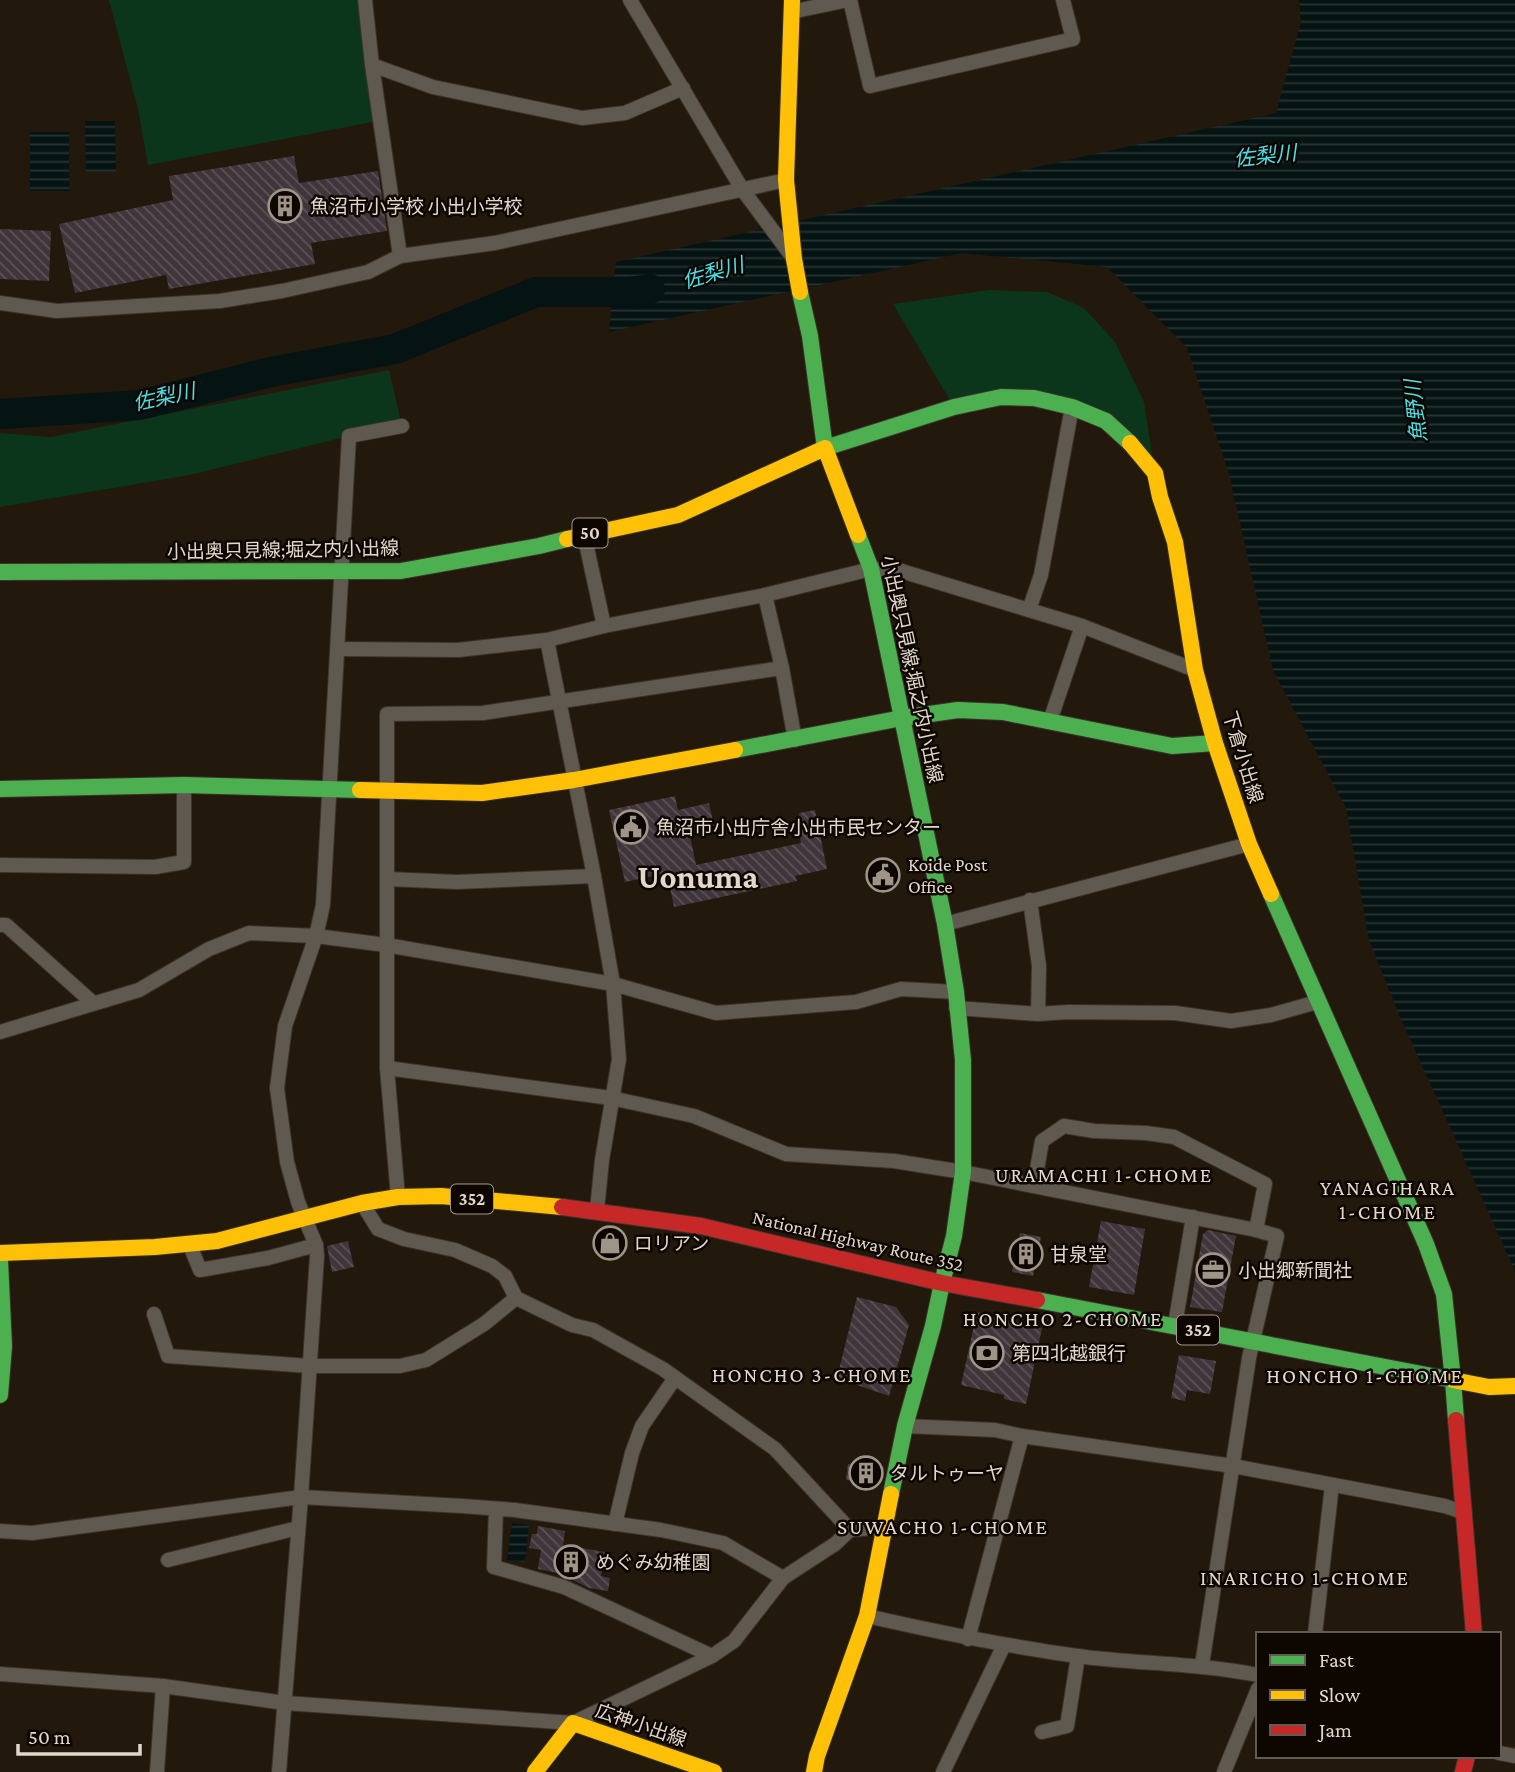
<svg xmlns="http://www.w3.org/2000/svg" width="1515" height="1772" viewBox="0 0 1515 1772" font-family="'Crimson Pro','Noto Sans JP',serif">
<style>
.park{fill:#0c361c}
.water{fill:url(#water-rules)}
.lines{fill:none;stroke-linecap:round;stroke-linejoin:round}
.river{stroke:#051313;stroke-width:30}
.building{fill:url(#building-back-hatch)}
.street-casing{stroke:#3b332c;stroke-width:16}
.fast-casing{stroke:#3b332c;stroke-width:18}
.slow-casing{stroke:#3b332c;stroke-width:18}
.jam-casing{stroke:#3b332c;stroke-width:18}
.street{stroke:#60594f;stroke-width:14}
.fast{stroke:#4caf50;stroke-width:16}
.slow{stroke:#ffc107;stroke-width:16}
.jam{stroke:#c62828;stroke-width:16}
.labels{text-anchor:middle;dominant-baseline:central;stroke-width:5;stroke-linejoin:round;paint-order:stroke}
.shield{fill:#0d0601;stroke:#a3988e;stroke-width:2}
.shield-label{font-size:18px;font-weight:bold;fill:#e3d7cb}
.poi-label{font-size:19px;fill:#e3d7cb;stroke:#0d0601;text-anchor:start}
.street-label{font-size:19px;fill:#e3d7cb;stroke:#0d0601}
.water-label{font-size:21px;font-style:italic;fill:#4cdee7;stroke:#0d0601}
.neighbourhood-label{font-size:21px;letter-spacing:2px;fill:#e3d7cb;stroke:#0d0601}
.town-label{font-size:33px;font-weight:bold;fill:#e3d7cb;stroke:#0d0601}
</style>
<defs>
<pattern id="water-rules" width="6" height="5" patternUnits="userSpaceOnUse" patternTransform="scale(1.75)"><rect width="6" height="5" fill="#051313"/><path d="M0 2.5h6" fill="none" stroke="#293534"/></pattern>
<pattern id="building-back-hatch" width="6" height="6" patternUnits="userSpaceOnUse" patternTransform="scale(1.75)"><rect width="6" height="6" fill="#41353c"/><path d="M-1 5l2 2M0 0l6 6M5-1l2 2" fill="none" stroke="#5c5257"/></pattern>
</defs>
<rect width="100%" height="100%" fill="#22180c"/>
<g class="park">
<polygon points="109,0 366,0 383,120 148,165 138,109"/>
<polygon points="989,290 1047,292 1084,308 1115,342 1144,402 1155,473 1123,435 1034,398 954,407 893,304"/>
<polygon points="389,370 402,426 349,436 190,475 0,507 0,433 51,437"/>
</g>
<g class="water">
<polygon points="1299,0 1515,0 1515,1271 1400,1017 1369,940 1346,808 1273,670 1229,474 1187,348 1107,267 962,253 609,332 616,262 1276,113 1301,22"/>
<polygon points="85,121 115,121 116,172 86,172"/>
<rect x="30" y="132" width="39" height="59"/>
<polygon points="512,1523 529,1525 525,1562 507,1560"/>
</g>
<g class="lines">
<polyline class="river" points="0,414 140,405 271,372 395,349 536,292 628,292 650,289"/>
</g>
<g class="building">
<polygon points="294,156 299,183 378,171 387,231 311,243 315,264 169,289 166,275 75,293 59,224 173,200 169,176"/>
<polygon points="0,229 51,231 49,281 0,279"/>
<polygon points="675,796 678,810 709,803 714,826 689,831 696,865 801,843 797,823 800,822 799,813 815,810 827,869 795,876 797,881 674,907 667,873 625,882 609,810"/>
<polygon points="1101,1221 1145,1229 1134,1295 1089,1287"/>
<polygon points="1208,1230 1236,1236 1222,1312 1190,1307 1203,1234"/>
<polygon points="1020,1233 1041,1237 1033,1276 1012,1272"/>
<polygon points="348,1241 354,1267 332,1272 327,1246"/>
<polygon points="857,1297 896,1307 909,1325 889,1396 837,1378"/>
<polygon points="977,1312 1042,1328 1026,1404 1004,1399 1004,1395 961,1385"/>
<polygon points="1179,1355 1216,1361 1210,1394 1187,1390 1185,1401 1171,1398"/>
<polygon points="848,1464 884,1467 881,1483 846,1480"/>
<polygon points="538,1526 565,1531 563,1545 605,1552 601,1576 610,1578 608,1591 589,1588 573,1580 573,1576 538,1569 541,1550 529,1548 532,1534 537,1534"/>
</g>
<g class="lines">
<defs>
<g id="street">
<polyline points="365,0 372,65 400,256"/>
<polyline points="630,0 742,189 794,259"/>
<polyline points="850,0 870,86 1073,39 1063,0"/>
<polyline points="791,12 848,0"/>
<polyline points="372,65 433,87 582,118 625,113 683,88"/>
<polyline points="0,303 57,311 220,301 282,291 368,272 400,256 495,243 786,180"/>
<polyline points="584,534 604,626"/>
<polyline points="765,595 782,668 795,740"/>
<polyline points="1029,610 1041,575 1072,407"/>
<polyline points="547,640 594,876 613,984 619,1059 602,1160 597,1210"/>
<polyline points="339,649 458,650 547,640 604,626 765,595 871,569 898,570 1029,610 1082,626 1195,670"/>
<polyline points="1050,721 1082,626"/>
<polyline points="0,865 155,867 184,862 184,785"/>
<polyline points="387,879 457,882 594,876"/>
<polyline points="1030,900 1039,966 1038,1014"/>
<polyline points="945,924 1249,844"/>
<polyline points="0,925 6,925 93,1003"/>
<polyline points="956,1008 1038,1014 1068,1012 1175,1013 1231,1021 1271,1015 1317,1002"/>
<polyline points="0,1032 139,990 209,949 249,933 316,936 386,945 613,984 716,1013 856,1002 901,989 956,992"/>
<polyline points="387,1068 611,1098 694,1116 786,1154 894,1161 963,1172 1256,1230 1277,1236 1249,1358 1202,1665"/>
<polyline points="1034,1186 1042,1141 1064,1126 1094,1131 1146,1133 1174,1137 1265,1184 1256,1230"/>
<polyline points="398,1197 387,1068 387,714 483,713 782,668"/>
<polyline points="362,1203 378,1229 404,1239 455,1250 492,1266 505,1276 516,1298 572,1325 593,1330 663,1369 775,1449 850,1530"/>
<polyline points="189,1243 200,1270 268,1258 316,1245"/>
<polyline points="154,1314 168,1356 310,1366 400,1366 426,1360 484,1324 516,1298"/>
<polyline points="1175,1325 1193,1217"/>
<polyline points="905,1426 995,1430 1022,1436 1233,1466 1445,1506 1465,1513"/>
<polyline points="496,1510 494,1567 564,1587 712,1656"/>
<polyline points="615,1524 632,1453 642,1426 675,1378"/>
<polyline points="0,1531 32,1533 301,1497 462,1506 515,1510 661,1530 723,1543 783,1578"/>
<polyline points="168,1560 298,1528"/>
<path d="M867,1616C937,1632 1006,1646 1077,1656C1137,1664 1198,1663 1258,1675"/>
<polyline points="1315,1634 1332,1485"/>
<polyline points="968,1639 1022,1436"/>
<polyline points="0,1674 163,1686 285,1703 573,1723 712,1656 734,1641 783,1578 835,1544 850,1530 883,1527"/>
<polyline points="1042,1732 1067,1726 1078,1656"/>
<polyline points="1499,1753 1515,1756"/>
<polyline points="157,1772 163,1686"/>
<polyline points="279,1772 301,1497 317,1256 316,1245 298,1202 287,1162 277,1088 285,1026 316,936 323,905 349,436 402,426"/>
<polyline points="943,1772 1004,1645"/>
<polyline points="1224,1772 1258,1689"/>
</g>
<g id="fast">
<polyline points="800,292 810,336 825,448 954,407 1001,397 1034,398 1072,407 1106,421 1130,443"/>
<polyline points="858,535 871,569 945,924 956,992 963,1060 963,1172 954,1236 942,1283"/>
<polyline points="0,572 401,571 539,546 567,539"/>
<polyline points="735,750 902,718 958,710 1003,712 1172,746 1215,743"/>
<polyline points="0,789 184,785 360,790"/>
<polyline points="1271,894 1426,1244 1444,1294 1453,1380"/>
<polyline points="0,1261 4,1346 0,1395"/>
<polyline points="1037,1300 1453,1380 1456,1420"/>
<polyline points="891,1494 905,1426 933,1326 942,1283"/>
</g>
<g id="slow">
<polyline points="792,0 786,180 794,259 800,292"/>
<polyline points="1130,443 1155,473 1160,497 1175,542 1195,670 1215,743 1249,844 1271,894"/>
<polyline points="567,539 678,515 825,448 858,535"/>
<polyline points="360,790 482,793 574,780 735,750"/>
<polyline points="0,1253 155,1247 217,1241 362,1203 398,1197 441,1196 562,1207"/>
<polyline points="1453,1380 1489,1387 1515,1386"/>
<polyline points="535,1772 573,1723 714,1772"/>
<polyline points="814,1772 817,1756 867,1616 891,1494"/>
</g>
<g id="jam">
<polyline points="562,1207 701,1226 942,1283 1037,1300"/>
<polyline points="1456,1420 1474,1634"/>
<polyline points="1463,1772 1467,1756"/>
</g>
</defs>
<use href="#street" class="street-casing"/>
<use href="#fast" class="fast-casing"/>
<use href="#slow" class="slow-casing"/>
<use href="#jam" class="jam-casing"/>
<use href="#street" class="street"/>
<use href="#fast" class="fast"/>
<use href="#slow" class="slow"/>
<use href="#jam" class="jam"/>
</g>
<defs>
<symbol id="building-ring" viewBox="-11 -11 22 22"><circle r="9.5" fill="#0d0601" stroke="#9f9488" stroke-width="1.5"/><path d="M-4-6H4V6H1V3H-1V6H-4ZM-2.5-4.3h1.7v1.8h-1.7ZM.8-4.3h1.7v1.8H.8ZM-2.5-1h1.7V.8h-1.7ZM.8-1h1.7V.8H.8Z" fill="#9f9488"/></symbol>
<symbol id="civic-ring" viewBox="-11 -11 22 22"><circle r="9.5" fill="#0d0601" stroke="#9f9488" stroke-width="1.5"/><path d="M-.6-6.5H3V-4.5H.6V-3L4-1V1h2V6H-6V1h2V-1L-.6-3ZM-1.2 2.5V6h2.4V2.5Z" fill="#9f9488"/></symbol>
<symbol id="shop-ring" viewBox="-11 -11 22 22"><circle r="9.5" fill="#0d0601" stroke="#9f9488" stroke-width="1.5"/><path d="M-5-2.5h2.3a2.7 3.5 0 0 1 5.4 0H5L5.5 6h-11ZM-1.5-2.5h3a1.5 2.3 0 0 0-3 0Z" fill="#9f9488"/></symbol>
<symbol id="office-ring" viewBox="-11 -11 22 22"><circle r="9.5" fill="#0d0601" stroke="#9f9488" stroke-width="1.5"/><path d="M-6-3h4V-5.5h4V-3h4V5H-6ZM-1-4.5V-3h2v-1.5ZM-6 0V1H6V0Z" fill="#9f9488"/></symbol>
<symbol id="bank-ring" viewBox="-11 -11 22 22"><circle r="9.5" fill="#0d0601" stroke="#9f9488" stroke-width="1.5"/><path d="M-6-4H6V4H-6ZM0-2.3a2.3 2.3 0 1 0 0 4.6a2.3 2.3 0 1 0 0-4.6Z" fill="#9f9488"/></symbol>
</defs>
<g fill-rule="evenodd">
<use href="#building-ring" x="266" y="187" width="38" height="38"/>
<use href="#civic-ring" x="612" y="808" width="38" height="38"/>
<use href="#civic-ring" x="864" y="856" width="38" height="38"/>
<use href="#shop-ring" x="591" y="1224" width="38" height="38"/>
<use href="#building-ring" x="1007" y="1235" width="38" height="38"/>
<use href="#office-ring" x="1194" y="1251" width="38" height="38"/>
<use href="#bank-ring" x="968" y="1334" width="38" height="38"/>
<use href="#building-ring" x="847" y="1454" width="38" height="38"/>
<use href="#building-ring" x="552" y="1543" width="38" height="38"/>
</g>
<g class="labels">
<g class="shield">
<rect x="572.5" y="518.5" width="35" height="29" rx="5"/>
<rect x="451" y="1184.5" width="42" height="29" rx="5"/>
<rect x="1177" y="1315.5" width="42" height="29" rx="5"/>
</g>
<g class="shield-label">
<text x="590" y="533">50</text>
<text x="472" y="1199">352</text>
<text x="1198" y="1330">352</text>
</g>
<g class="poi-label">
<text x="310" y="206">魚沼市小学校 小出小学校</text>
<text x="656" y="827">魚沼市小出庁舎小出市民センター</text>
<text x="908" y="864">Koide Post<tspan x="908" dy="22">Office</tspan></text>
<text x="634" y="1243">ロリアン</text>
<text x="1050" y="1254">甘泉堂</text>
<text x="1238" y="1270">小出郷新聞社</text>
<text x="1012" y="1353">第四北越銀行</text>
<text x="890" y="1473">タルトゥーヤ</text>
<text x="596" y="1562">めぐみ幼稚園</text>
</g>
<g class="street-label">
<text transform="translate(283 550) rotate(-1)">小出奥只見線;堀之内小出線</text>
<text transform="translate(912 669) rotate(78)">小出奥只見線;堀之内小出線</text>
<text transform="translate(1243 757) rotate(73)">下倉小出線</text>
<text transform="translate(858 1241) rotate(13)">National Highway Route 352</text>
<text transform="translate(641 1725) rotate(19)">広神小出線</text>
</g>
<g class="water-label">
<text transform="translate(1265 156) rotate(-6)">佐梨川</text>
<text transform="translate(713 273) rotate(-16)">佐梨川</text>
<text transform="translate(164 397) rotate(-12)">佐梨川</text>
<text transform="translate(1416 411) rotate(-96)">魚野川</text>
</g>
<g class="neighbourhood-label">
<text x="1104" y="1175">URAMACHI 1-CHOME</text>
<text x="1388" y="1188">YANAGIHARA<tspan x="1388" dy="24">1-CHOME</tspan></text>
<text x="1063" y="1319">HONCHO 2-CHOME</text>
<text x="812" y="1375">HONCHO 3-CHOME</text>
<text x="1365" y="1376">HONCHO 1-CHOME</text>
<text x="943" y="1527">SUWACHO 1-CHOME</text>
<text x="1305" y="1578">INARICHO 1-CHOME</text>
</g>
<g class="town-label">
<text x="698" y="876">Uonuma</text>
</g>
</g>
<rect x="1256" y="1632" width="245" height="126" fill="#0d0601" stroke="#635a52" stroke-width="2"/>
<rect x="1270" y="1655" width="35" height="10" fill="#4caf50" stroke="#635a52" stroke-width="2"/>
<text x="1319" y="1667" font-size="21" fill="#e3d7cb">Fast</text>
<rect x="1270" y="1690" width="35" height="10" fill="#ffc107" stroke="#635a52" stroke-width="2"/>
<text x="1319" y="1702" font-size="21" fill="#e3d7cb">Slow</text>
<rect x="1270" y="1725" width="35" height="10" fill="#c62828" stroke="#635a52" stroke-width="2"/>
<text x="1319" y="1737" font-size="21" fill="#e3d7cb">Jam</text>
<path d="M18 1744v10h122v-10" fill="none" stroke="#e3d7cb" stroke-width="3.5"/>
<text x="28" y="1744" font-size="21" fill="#e3d7cb" stroke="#0d0601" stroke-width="5" paint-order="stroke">50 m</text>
</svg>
